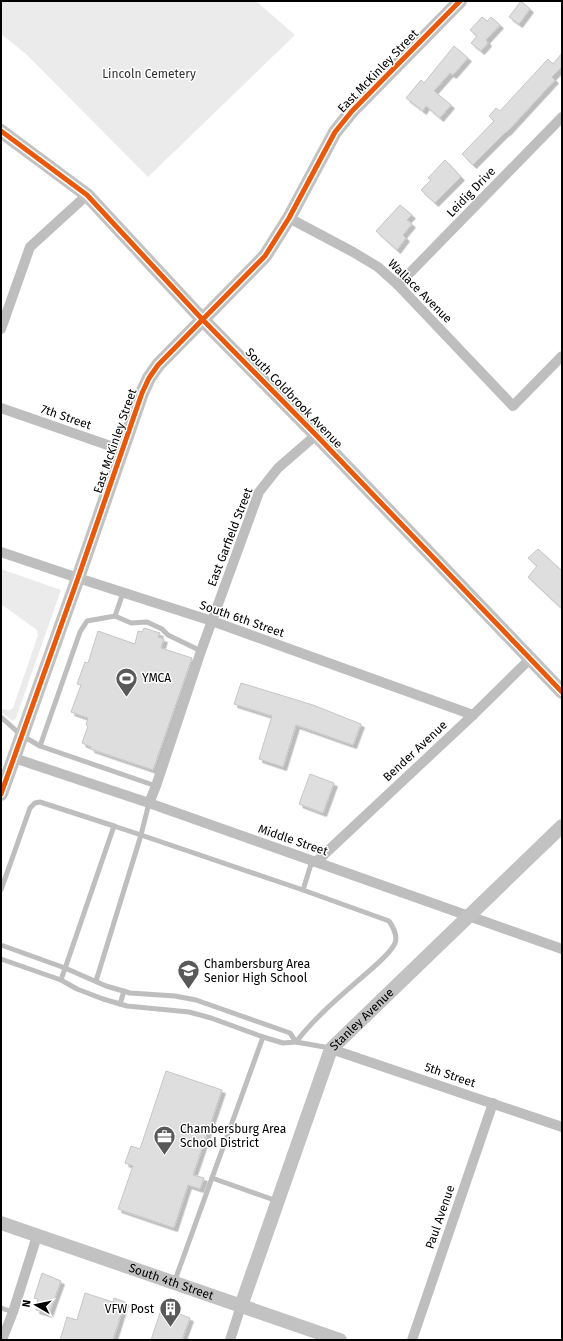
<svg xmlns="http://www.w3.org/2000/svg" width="563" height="1341" viewBox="0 0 563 1341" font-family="'Fira Sans',sans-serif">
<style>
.green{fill:#ebebeb}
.building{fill:#dedede;stroke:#c6c6c6;filter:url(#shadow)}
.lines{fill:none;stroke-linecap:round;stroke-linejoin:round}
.lane{stroke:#bebebe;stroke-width:5}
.street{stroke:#bebebe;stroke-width:10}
.secondary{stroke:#c2c2c2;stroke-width:14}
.cycleway-casing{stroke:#fff;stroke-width:8}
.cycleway{stroke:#e8590c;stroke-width:5}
.labels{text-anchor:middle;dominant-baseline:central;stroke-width:3;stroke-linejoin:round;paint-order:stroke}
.street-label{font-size:12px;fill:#000;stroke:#fff}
.park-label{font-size:12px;fill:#313131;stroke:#fff}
.poi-label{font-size:12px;fill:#000;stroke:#fff;text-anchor:start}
</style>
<defs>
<filter id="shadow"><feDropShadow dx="3.5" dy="3.5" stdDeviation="0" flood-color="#0004"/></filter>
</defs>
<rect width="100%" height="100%" fill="#fff"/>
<g class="green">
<polygon points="1,1 256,1 295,35 148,177 26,54 1,34"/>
<polygon points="1,569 61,590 16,718 13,721 1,712 1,709 10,710 13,708 38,635 37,630 1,604"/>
</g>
<g class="building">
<polygon points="521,1 530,9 519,24 509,17"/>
<polygon points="482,17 487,21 491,17 500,25 486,40 488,43 481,51 471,43 477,36 470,30"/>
<polygon points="454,46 468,58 453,75 450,73 434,91 451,105 440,118 426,106 423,111 406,98 421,80 424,83"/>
<polygon points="562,53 562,67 552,77 555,80 507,132 506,132 473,165 462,154 494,121 489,116 496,108 500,111 548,59 553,64"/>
<polygon points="445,160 461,177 435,203 421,190 431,180 428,178"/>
<polygon points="400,205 412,215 407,220 412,224 403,235 406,238 397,250 376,231"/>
<polygon points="538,549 562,571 562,609 528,577 537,566 528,558"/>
<polygon points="144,628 160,633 158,637 164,639 161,648 192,658 153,770 91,749 91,747 82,743 88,726 86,725 88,718 71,712 81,685 77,684 85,662 88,663 98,631 135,644 138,631 142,632"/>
<polygon points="241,683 313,705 361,724 353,745 296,725 283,767 259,759 272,716 234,704"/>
<polygon points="310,774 334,783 323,813 299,804"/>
<polygon points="166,1071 222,1090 193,1175 204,1178 200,1189 188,1185 174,1228 118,1209 133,1166 125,1163 131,1146 140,1149"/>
<polygon points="42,1273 61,1281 49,1314 36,1310 38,1299 34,1298"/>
<polygon points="85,1293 113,1302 114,1298 125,1302 113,1340 60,1340 67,1317 77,1320"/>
<polygon points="162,1307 190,1318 182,1340 151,1340"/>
</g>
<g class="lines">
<g class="lane">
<polyline points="115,616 131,623 147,622 162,629 168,635 201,651"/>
<polyline points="1,717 21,735 40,746 156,786"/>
<polyline points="40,746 80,632 87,621 115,616 123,593"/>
<path d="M149,803L141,835L303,890L389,921C393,927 398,935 395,943C392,951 375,966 368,972C343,994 316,1016 296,1042L330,1048"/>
<polyline points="1,890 30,808 35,803 40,802 114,826"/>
<polyline points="303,890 312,861"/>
<polyline points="1,945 65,968 106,986 130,993 175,996 196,1000 290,1033 296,1042 283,1043 263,1037 211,1018 189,1012 127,1006 103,999 77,989 61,980 1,959"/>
<polyline points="61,980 114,826 141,835 96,981"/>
<polyline points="120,1004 124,991"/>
<polyline points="212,1178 277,1201"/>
<polyline points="174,1283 263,1037"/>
<polyline points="1,1308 13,1312"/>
</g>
<g class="street">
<polyline points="289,218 353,252 378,267 398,285 513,406 562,356"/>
<polyline points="398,285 562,117"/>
<polyline points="1,329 30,247 87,195"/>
<polyline points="1,408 122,450"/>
<polyline points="1,552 78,578 212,621 473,715"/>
<polyline points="14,758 149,803 562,949"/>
<polyline points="149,803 156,786 201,651 259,492 278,468 316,435"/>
<polyline points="316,862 473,715 531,658"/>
<polyline points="331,1049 562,1127"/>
<polyline points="2,1340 13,1312 37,1236"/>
<polyline points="230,1340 241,1306"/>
<polyline points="412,1340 493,1103"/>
</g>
<g class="secondary">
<polyline points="1,131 87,195 202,319 316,435 562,692"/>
<polyline points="1,794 78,578 142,393 149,378 158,365 265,256 289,218 335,132 352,111 460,1"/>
<path id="s1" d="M1,1223L340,1340"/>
<path id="s2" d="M241,1306L331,1049L562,826"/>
</g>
<defs>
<g id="cycleway">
<polyline points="1,131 87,195 202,319 316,435 562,692"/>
<polyline points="1,794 78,578 142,393 149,378 158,365 265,256 289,218 335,132 352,111 460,1"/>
</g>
</defs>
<use href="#cycleway" class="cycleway-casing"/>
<use href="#cycleway" class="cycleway"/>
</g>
<defs>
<symbol id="stadium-pin" viewBox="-11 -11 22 30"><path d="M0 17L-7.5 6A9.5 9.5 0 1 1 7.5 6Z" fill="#595959" stroke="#fff"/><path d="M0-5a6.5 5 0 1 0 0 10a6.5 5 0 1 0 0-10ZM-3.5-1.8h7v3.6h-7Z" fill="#fff"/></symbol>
<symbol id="school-pin" viewBox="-11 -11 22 30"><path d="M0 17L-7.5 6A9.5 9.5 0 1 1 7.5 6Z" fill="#595959" stroke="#fff"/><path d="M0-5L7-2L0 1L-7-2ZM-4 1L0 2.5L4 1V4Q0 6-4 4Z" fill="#fff"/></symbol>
<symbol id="office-pin" viewBox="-11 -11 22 30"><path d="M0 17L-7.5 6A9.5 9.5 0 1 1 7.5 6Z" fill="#595959" stroke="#fff"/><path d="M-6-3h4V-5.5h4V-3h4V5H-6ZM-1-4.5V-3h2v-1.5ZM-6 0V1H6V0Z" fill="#fff"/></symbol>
<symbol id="building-pin" viewBox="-11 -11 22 30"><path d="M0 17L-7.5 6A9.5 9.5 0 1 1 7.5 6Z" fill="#595959" stroke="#fff"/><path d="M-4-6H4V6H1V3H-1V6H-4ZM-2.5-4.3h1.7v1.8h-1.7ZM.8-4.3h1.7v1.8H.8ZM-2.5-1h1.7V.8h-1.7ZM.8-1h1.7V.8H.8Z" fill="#fff"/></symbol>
</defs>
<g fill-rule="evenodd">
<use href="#stadium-pin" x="114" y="666" width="25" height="34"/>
<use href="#school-pin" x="176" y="958" width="25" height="34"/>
<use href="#office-pin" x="152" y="1124" width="25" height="34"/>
<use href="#building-pin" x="158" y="1296" width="25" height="34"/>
</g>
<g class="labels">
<g class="street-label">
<text transform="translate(378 71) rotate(-46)">East McKinley Street</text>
<text transform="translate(471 192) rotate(-46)">Leidig Drive</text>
<text transform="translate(420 291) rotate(45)">Wallace Avenue</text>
<text transform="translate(294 398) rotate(46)">South Coldbrook Avenue</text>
<text transform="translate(66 417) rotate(19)">7th Street</text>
<text transform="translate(115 441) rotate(-71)">East McKinley Street</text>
<text transform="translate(230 537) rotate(-69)">East Garfield Street</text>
<text transform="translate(242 619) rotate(19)">South 6th Street</text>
<text transform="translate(415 751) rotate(-43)">Bender Avenue</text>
<text transform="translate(293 840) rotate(19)">Middle Street</text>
<text stroke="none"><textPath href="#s2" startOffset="315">Stanley Avenue</textPath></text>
<text transform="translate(450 1075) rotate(19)">5th Street</text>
<text transform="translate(440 1217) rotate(-71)">Paul Avenue</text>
<text stroke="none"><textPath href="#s1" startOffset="180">South 4th Street</textPath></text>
</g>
<g class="park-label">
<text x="149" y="74">Lincoln Cemetery</text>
</g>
<g class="poi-label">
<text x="142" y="678">YMCA</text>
<text x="204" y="964">Chambersburg Area<tspan x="204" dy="14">Senior High School</tspan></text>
<text x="180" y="1129">Chambersburg Area<tspan x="180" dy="14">School District</tspan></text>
<text x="154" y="1309" text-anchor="end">VFW Post</text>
</g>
</g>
<rect width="563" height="1341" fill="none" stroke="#000000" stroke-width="4"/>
<g transform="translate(36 1305) rotate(279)" stroke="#ffffff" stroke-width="3" paint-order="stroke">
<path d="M0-3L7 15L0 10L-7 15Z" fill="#000000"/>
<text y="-6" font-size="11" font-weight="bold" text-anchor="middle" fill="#000000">N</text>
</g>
</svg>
